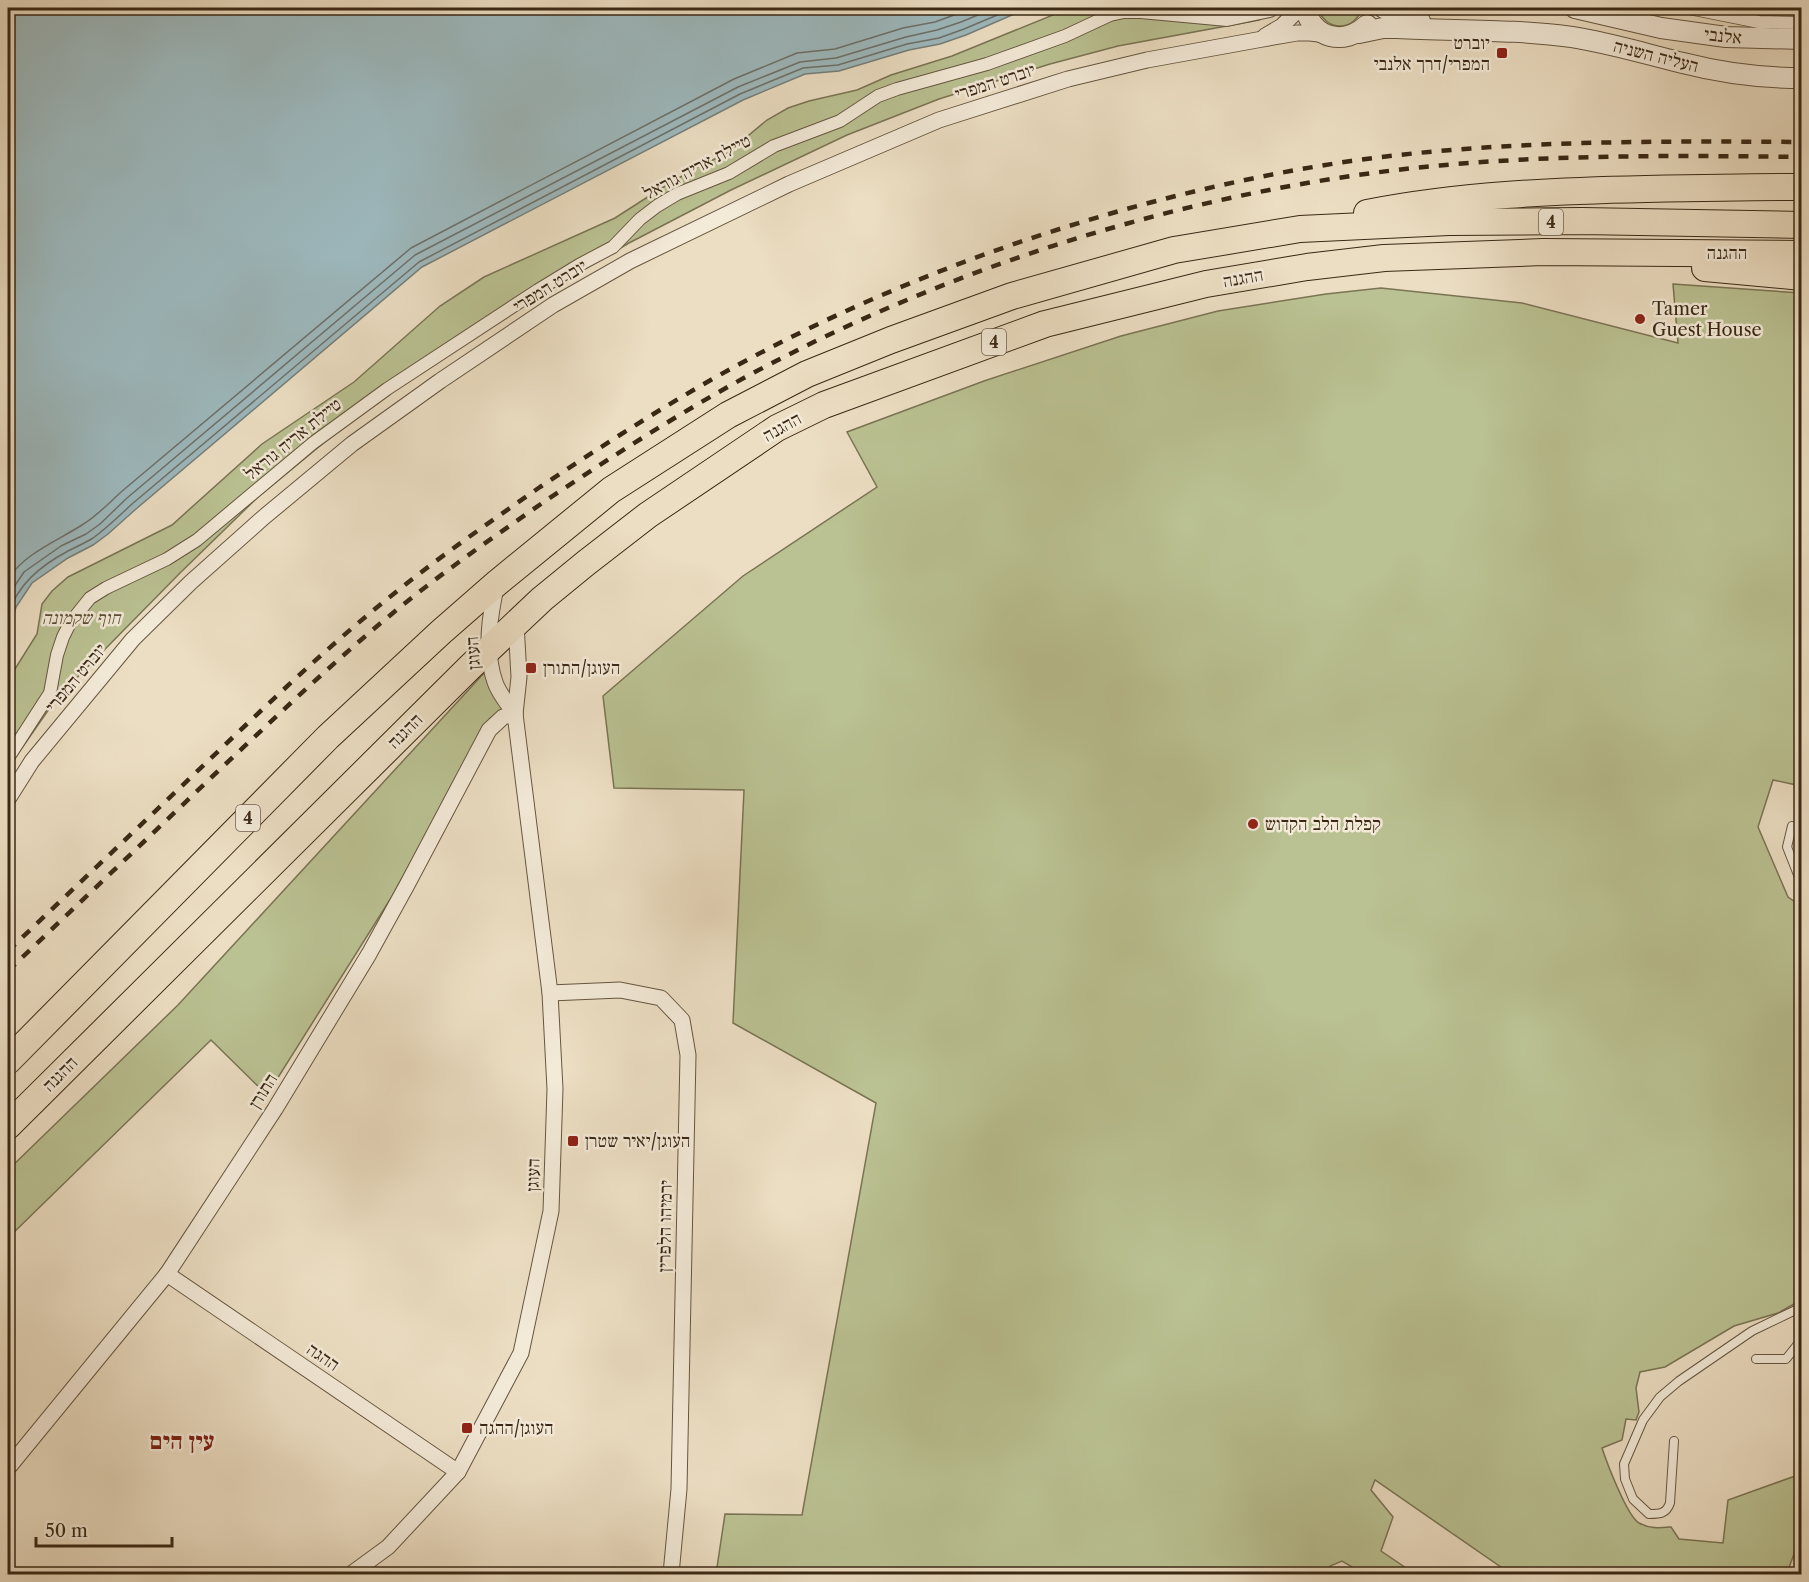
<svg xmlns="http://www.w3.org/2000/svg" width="1809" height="1582" viewBox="0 0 1809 1582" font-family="'Libre Caslon Text','Frank Ruhl Libre',serif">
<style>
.green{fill:#bac192;stroke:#7a7454;stroke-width:1.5}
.water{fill:#9db9be;stroke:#757f7a;stroke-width:1.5}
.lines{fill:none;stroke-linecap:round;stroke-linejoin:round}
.shore{stroke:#6c706a;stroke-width:1.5}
.service-casing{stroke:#665640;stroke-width:10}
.pedestrian-casing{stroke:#665640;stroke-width:14}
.minor-casing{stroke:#665640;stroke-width:17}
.tertiary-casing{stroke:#665640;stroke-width:22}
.trunk-casing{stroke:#3a2815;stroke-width:28}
.service{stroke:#f3ead8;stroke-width:8}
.pedestrian{stroke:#f3ead8;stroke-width:12}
.minor{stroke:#f3ead8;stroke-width:15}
.tertiary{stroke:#f3ead8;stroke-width:20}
.trunk{stroke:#ecdec3;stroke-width:26}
.rail{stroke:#3a2815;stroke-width:4.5;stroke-dasharray:10 10;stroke-linecap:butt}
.poi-dot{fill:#8f2418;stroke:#f3ead8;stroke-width:2}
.labels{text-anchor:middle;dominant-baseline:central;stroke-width:5;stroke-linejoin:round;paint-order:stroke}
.shield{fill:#f3ead8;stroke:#726250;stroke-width:1.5}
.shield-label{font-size:16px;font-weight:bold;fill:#3a2815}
.street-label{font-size:18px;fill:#3a2815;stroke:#f3ead8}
.poi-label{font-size:18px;fill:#3a2815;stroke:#f3ead8;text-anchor:start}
.park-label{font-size:18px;font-style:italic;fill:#5a4e34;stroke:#f3ead8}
.district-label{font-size:24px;font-weight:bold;fill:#7a1f14;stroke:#f3ead8}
</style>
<rect width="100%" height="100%" fill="#ecdec3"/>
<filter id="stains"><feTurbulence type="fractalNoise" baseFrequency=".00333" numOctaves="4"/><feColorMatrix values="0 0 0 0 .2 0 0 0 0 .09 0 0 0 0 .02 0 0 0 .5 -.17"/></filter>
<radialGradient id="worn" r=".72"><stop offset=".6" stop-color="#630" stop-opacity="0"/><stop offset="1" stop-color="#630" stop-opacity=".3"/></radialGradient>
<g class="green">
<polygon points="1070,8 1245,8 1259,20 1118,46 1050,64 939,99 847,135 731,190 629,243 530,301 427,367 332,436 257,498 180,573 56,699 8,768 8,680 37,634 42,604 52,591 68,577 172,525 262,444 354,382 440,306 484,277 615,218 657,191 697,167 726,154 767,120 788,108 809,101 857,90 891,75 952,56"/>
<path d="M1318,8H1362C1355,32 1325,32 1318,8Z"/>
<polygon points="1469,8 1525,8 1528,12 1525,14"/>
<polygon points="1716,8 1801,8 1801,21 1762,20"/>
<path d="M1673,284L1801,293V786L1773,780L1758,827L1788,897L1801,906V1300L1778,1313L1734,1326L1665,1367L1640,1372L1636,1388L1639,1412L1636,1420L1626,1419L1622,1440L1602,1448C1607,1463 1627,1516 1639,1523C1650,1529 1659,1528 1671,1527L1679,1539L1723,1543L1728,1500L1795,1476C1800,1498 1803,1516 1799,1538C1797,1550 1790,1562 1787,1574H1511L1375,1480L1371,1490L1393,1517L1381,1551L1415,1574H1364L1342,1561L1330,1566L1327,1574H716L725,1514L802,1515L876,1103L733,1023L744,790L614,788L603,696L743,576L877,487L847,432L984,381L1121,336L1218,311L1326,294L1381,288L1522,303L1678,343Z"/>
<polygon points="485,672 508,711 490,718 391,898 267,1095 211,1040 8,1238 8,1170 178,1005"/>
</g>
<polygon class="water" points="8,8 1028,8 966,35 940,44 909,50 839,71 805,74 743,100 422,267 136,509 108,534 93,545 68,558 32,583 16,607 8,634"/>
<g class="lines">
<g class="shore">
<path d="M8,579C25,553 57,541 82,525C97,516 109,503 121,492L411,248L734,79L797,53L835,49L903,28L935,22L973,8"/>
<polyline points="8,596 24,572 61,546 86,534 100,524 127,498 415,255 738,87 800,62 836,58 906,37 937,30 961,22 995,8"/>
<path d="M8,615C17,585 40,566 68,551C76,547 85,543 93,538C107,528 119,516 132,504L419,262L740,94L803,68L838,65L907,44L939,38L964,29L1014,8"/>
</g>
<defs>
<g id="service">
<polyline points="1792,826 1787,847 1802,885"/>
<polyline points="1756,1359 1786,1359 1802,1339"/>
<path d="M1674,1441L1670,1503C1666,1514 1660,1514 1649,1514L1633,1499L1625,1479L1624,1464L1643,1420L1660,1397L1679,1381L1752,1331L1802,1307"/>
</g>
<g id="pedestrian">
<polyline points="1689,8 1759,22 1802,23"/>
<polyline points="8,758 50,693 57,655 63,637 70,623 90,598 106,588 167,559 197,540 313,443 387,389 538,290 579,265 613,247 640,219 657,206 677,194 729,173 774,146 840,121 878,96 897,89 987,64 1065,36 1110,15 1124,12 1141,12 1227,20 1270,11 1271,8"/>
</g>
<g id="minor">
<polyline points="1265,36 1282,26 1300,8"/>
<path d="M497,583C490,614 484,651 495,682C499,694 508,704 515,714"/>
<polyline points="8,799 32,761 133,639 191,582 264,517 352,444 440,381 553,305 630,261 789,184 939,120 1068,79 1147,60 1257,40 1297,33 1310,33 1327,35"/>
<polyline points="550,993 620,990 661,998 682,1020 688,1055 679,1489 671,1574"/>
<polyline points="167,1274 458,1472"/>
<polyline points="8,1468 167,1274 275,1109 369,954 407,885 489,730 503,717 515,714"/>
<polyline points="351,1574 388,1547 458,1472 521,1353 551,1211 555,1089 550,993 515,714 519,677 516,623"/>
</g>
<g id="tertiary">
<path d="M1305,8C1313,39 1344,46 1367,25"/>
<polyline points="1384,8 1406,19 1420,21"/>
<polyline points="1575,8 1661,28 1726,37 1802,39"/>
<path d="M1359,33L1383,28H1397C1455,31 1514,29 1572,37C1610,43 1646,54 1683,63C1722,73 1762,78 1802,78"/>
</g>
<g id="trunk">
<path d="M1367,213C1459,195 1552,191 1646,189C1698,188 1750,187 1802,187"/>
<polyline points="1705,268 1802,277"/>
<polyline points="8,1061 328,737 441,632 497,583 611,490 728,415 807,374 891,340 1012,296 1174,250 1300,229 1449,222 1582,221 1802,225"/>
<polyline points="8,1126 470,667 542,599 586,563 648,515 777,428 824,405 1045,324 1206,284 1307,267 1384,258 1543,252 1802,254"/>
</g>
</defs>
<use href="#service" class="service-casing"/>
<use href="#pedestrian" class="pedestrian-casing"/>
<use href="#minor" class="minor-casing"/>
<use href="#tertiary" class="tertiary-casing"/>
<use href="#trunk" class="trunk-casing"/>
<use href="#service" class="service"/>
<use href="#pedestrian" class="pedestrian"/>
<use href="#minor" class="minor"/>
<use href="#tertiary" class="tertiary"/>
<use href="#trunk" class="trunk"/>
<g class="rail">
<path d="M8,951C75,887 142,824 209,760C268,704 327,647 391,596C439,557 490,522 540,487C614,438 690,389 768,349C945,257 1154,190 1351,161C1500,140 1651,141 1802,142"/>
<path d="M8,971C77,905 147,839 216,773C276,717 335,660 399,608C447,569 498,534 548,499C622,450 698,401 776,361C954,269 1153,205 1351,176C1500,154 1651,155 1802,157"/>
</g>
</g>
<g class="poi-dot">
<rect x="1496" y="47" width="12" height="12" rx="3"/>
<circle cx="1640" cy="319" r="6"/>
<rect x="525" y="662" width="12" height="12" rx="3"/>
<circle cx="1253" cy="824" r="6"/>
<rect x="567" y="1135" width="12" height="12" rx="3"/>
<rect x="461" y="1422" width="12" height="12" rx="3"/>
</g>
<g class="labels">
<g class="shield">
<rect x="1539" y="209" width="24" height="26" rx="4.5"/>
<rect x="982" y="329" width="24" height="26" rx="4.5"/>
<rect x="236" y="805" width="24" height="26" rx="4.5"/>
</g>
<g class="shield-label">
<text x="1551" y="222">4</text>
<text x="994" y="342">4</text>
<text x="248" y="818">4</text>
</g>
<g class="street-label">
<text transform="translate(1723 36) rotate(6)">אלנבי</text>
<text transform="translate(1656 56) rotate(14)">העליה השניה</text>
<text transform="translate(995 82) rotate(-18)">יוברט המפרי</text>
<text transform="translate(697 167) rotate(-28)">טיילת אריה גוראל</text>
<text x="1727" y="253">ההגנה</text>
<text transform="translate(1243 278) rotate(-10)">ההגנה</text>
<text transform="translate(550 286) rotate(-32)">יוברט המפרי</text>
<text transform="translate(782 427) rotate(-29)">ההגנה</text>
<text transform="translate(293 439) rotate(-39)">טיילת אריה גוראל</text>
<text transform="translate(473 653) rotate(-94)">העוגן</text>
<text transform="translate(76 678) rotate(-50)">יוברט המפרי</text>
<text transform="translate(405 731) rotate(-45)">ההגנה</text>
<text transform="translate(60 1074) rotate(-45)">ההגנה</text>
<text transform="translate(263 1091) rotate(-58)">התורן</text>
<text transform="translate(533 1175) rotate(-88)">העוגן</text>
<text transform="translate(665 1226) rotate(-89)">ירמיהו הלפרין</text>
<text transform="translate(323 1357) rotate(34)">ההגה</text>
</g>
<g class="poi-label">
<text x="1490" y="43" text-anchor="end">יוברט<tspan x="1490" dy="21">המפרי/דרך אלנבי</tspan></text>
<text x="1652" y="309">Tamer<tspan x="1652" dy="21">Guest House</tspan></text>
<text x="543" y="668">העוגן/התורן</text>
<text x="1265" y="824">קפלת הלב הקדוש</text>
<text x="585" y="1141">העוגן/יאיר שטרן</text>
<text x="479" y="1428">העוגן/ההגה</text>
</g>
<g class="park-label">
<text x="81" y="618">חוף שקמונה</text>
</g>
<g class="district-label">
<text x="182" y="1440">עין הים</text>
</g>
</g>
<rect width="1809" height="1582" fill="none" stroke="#ecdec3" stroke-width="30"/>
<rect x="9" y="9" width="1791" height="1564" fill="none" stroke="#3a2815" stroke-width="3"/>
<rect x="15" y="15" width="1779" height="1552" fill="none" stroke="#3a2815" stroke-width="1.5"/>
<path d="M36 1537v9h136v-9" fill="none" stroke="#3a2815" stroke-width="3"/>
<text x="45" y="1537" font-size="18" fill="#3a2815" stroke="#f3ead8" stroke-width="4.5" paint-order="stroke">50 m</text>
<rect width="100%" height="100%" filter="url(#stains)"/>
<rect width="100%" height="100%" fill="url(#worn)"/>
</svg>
